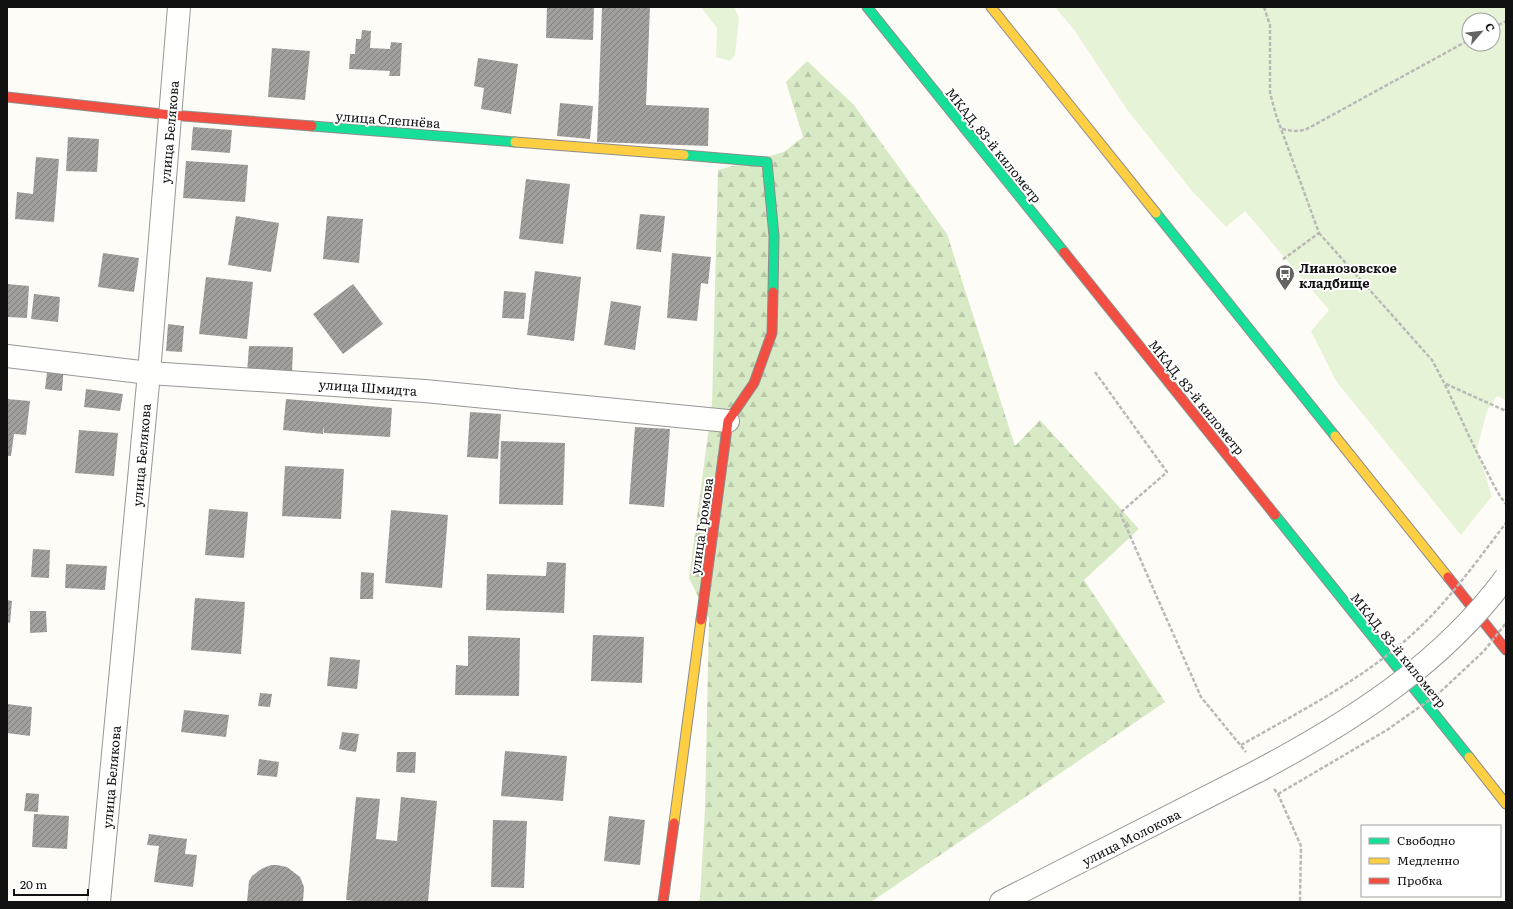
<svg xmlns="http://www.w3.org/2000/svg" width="1513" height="909" viewBox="0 0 1513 909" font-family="Literata,serif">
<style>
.grass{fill:#e7f3d7;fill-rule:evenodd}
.forest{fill:url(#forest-firs)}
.building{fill:url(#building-hatch)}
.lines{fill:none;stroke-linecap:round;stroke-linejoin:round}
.street-casing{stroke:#979795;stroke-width:24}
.fast-casing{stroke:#8e8d8b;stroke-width:11}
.slow-casing{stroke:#8e8d8b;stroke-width:11}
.jam-casing{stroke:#8e8d8b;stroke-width:11}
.path{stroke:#b9b9b8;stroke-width:2.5;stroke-dasharray:4 2;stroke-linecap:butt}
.street{stroke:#fffffe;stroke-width:22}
.fast{stroke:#16e098;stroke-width:9}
.slow{stroke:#ffcf43;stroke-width:9}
.jam{stroke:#f24e42;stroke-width:9}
.street-bridge-casing{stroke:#979795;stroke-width:24;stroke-linecap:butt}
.path-bridge{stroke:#b9b9b8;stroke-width:2.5;stroke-dasharray:4 2;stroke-linecap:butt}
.street-bridge{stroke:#fffffe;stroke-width:22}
.labels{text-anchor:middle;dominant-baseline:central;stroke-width:4;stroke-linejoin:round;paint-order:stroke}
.street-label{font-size:13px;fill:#111;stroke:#fff}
.poi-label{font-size:13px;font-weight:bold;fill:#111;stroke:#fff;text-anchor:start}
</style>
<defs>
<pattern id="forest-firs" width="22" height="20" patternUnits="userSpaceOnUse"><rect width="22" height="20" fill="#d8eac5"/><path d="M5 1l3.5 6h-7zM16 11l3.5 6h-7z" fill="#b8c8a8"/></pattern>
<pattern id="building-hatch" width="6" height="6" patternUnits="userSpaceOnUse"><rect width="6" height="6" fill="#a19f9c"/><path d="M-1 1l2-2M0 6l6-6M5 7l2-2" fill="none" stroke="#82807e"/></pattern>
</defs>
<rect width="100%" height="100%" fill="#fdfcf7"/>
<g class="grass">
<polygon points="701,7 734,7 739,18 735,55 730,61 716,57 717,28"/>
<path d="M1055,7H1506V400L1497,396L1487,411L1477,449L1492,496L1461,535L1336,381L1311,331L1329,310L1245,211L1226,227L1193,192L1128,111L1075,31ZM1469,20H1493V44H1469Z"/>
</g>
<polygon class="forest" points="807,61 854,105 947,234 1015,446 1040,420 1139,529 1084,580 1165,702 871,902 697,902 700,899 705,809 709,619 689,578 712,404 718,170 784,152 803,137 786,82"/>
<g class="building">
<polygon points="547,7 594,7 593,40 546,38"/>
<polygon points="602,7 650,7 646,105 709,108 708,146 597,142"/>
<polygon points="362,30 371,31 370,48 390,49 391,42 402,43 400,76 389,76 390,71 349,69 350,54 355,54 356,39 361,39"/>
<polygon points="272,48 310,51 305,100 268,97"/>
<polygon points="478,58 518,64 511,114 481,109 484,88 474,86"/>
<polygon points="560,103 593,106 590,139 557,136"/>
<polygon points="193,127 232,130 230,153 191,150"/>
<polygon points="68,137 99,139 97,172 66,171"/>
<polygon points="36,157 59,159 54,222 15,219 17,192 33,194"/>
<polygon points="186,161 248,165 245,202 183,198"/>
<polygon points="526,179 570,184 563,244 519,239"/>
<polygon points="640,214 665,216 661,252 636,249"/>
<polygon points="236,216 279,223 271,272 228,265"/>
<polygon points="327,216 363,219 359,263 323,259"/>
<polygon points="103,253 139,258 134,292 98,287"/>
<polygon points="672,253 711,257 708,284 701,283 697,321 667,318"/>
<polygon points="535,271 581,277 574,341 527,335"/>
<polygon points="206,277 253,282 247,339 199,334"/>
<polygon points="7,284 29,286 27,318 7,317"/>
<polygon points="353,284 383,324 343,354 313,314"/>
<polygon points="504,291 526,293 524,319 502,318"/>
<polygon points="34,294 60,297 58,322 31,319"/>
<polygon points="611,301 641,306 635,350 604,345"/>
<polygon points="168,324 184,326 182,352 166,351"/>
<polygon points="249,346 293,347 292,375 247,373"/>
<polygon points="48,364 64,366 62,391 45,389"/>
<polygon points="86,389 123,394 120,411 84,407"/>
<polygon points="7,399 30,401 26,435 14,434 11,456 7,456"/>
<polygon points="286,399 392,408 390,437 324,433 324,426 323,434 283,430"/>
<polygon points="470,412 501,414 498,459 467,457"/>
<polygon points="635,427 670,429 664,507 629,504"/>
<polygon points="79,430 118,433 114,476 75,473"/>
<polygon points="501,441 565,443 563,505 499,504"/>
<polygon points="285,466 344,469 341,519 282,516"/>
<polygon points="209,509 248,512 244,558 205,555"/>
<polygon points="391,510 448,515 442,588 385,583"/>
<polygon points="33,549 50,550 49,578 31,577"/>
<polygon points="547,562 566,563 564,613 486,610 487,574 546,576"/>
<polygon points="66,564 107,566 105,590 65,588"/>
<polygon points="361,572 374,573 373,599 360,599"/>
<polygon points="195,598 245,602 241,654 191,650"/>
<polygon points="7,600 12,601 10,623 7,622"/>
<polygon points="30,611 46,611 47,632 30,633"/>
<polygon points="593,635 644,637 642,683 591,681"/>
<polygon points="468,636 520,638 519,696 455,695 456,665 468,666"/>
<polygon points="330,657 360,660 357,689 327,686"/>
<polygon points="260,693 272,694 270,707 258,706"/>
<polygon points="7,704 32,707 30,736 7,733"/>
<polygon points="184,710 229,715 226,737 181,732"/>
<polygon points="342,732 359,734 356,752 339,749"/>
<polygon points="505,751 567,756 563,801 501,796"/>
<polygon points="397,752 416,752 415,773 396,772"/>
<polygon points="259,759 279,762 277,777 257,775"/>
<polygon points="26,793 39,794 38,812 24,811"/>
<polygon points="356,797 380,799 376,839 397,841 401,797 437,801 428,902 362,902 346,900"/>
<polygon points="34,814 69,816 67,849 32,847"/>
<polygon points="609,816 645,820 640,865 604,861"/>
<polygon points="493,820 527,821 524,888 491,887"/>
<polygon points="149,834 187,839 185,854 197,855 193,887 154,882 159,846 147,845"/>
<polygon points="271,865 277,865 287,867 300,877 304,887 303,902 247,902 249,881 252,876 261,869"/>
</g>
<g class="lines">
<defs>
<g id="street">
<polyline points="7,356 149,373 425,391 728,421"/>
<polyline points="99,902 149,373 179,7"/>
<polyline points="1001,902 1260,770"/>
</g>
<g id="fast">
<polyline points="867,7 1064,252"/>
<polyline points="312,126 515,142"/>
<polyline points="684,155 767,162 774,236 773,292"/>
<polyline points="1156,213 1335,436"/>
<polyline points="1275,515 1469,757"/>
</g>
<g id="slow">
<polyline points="991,7 1156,213"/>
<polyline points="515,142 684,155"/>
<polyline points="1335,436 1448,577"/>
<polyline points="1469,757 1506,804"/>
<polyline points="674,823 701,620"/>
</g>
<g id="jam">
<polyline points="7,97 171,115 312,126"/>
<polyline points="1064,252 1275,515"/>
<polyline points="1448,577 1506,650"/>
<polyline points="701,620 728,421 754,383 772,333 773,292"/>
<polyline points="663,902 674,823"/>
</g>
</defs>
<use href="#street" class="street-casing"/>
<use href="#fast" class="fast-casing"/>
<use href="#slow" class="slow-casing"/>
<use href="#jam" class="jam-casing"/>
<g class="path">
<polyline points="1264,7 1270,25 1270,93 1276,115 1319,233 1282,260"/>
<polyline points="1493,28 1506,21"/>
<polyline points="1282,129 1294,131 1305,130 1469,40"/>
<path d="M1319,233L1432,360C1451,394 1465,430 1483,464C1490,477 1496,492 1506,504"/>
<polyline points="1095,372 1167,472 1120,513 1201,697 1246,752"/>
<polyline points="1446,384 1506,411"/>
<polyline points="1274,789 1278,794 1301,846 1300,900 1298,902"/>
</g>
<use href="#street" class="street"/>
<use href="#fast" class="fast"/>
<use href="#slow" class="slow"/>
<use href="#jam" class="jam"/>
<defs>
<path id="street-bridge" d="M1260,770C1352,721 1443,663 1506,577"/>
</defs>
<use href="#street-bridge" class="street-bridge-casing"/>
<g class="path-bridge">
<path d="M1241,745C1308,707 1381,670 1434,613C1460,585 1483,553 1506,523"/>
<polyline points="1278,794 1387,730 1438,694 1484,651 1506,623"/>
</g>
<use href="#street-bridge" class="street-bridge"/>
</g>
<defs>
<symbol id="bus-pin" viewBox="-11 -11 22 30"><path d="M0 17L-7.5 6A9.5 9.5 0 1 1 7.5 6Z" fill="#646362" stroke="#fff"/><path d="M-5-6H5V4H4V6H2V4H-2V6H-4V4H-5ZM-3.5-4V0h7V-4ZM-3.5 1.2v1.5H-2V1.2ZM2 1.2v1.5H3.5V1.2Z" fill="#fff"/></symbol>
</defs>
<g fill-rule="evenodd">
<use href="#bus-pin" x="1274" y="263" width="22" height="30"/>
</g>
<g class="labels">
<g class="street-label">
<text transform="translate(388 119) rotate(4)">улица Слепнёва</text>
<text transform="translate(169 132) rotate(-85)">улица Белякова</text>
<text transform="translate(994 145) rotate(51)">МКАД, 83-й километр</text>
<text transform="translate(368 387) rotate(4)">улица Шмидта</text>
<text transform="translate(1197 397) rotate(51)">МКАД, 83-й километр</text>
<text transform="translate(141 455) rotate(-85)">улица Белякова</text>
<text transform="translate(701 526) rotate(-82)">улица Громова</text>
<text transform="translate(1399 650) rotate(51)">МКАД, 83-й километр</text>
<text transform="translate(111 777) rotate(-85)">улица Белякова</text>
<text transform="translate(1131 837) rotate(-27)">улица Молокова</text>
</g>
<g class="poi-label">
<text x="1299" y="267">Лианозовское<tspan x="1299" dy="15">кладбище</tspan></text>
</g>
</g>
<rect width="1513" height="909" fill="none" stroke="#111111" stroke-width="16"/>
<rect x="1361" y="825" width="140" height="72" fill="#ffffff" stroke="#a0a0a0"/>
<rect x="1369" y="838" width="20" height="6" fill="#16e098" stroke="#a0a0a0"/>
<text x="1397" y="845" font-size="12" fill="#111111">Свободно</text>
<rect x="1369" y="858" width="20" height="6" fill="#ffcf43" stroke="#a0a0a0"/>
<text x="1397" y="865" font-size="12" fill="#111111">Медленно</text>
<rect x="1369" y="878" width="20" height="6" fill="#f24e42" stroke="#a0a0a0"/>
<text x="1397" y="885" font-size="12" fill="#111111">Пробка</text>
<g transform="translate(1481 32) rotate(62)"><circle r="19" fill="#ffffff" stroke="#a0a0a0"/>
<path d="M0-3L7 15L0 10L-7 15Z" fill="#646362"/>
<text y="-6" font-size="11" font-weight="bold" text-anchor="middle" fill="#111111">С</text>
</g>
<path d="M14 889v6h74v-6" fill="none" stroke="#111111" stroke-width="2"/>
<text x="20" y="889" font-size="12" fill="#111111" stroke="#ffffff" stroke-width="3" paint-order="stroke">20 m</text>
</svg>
